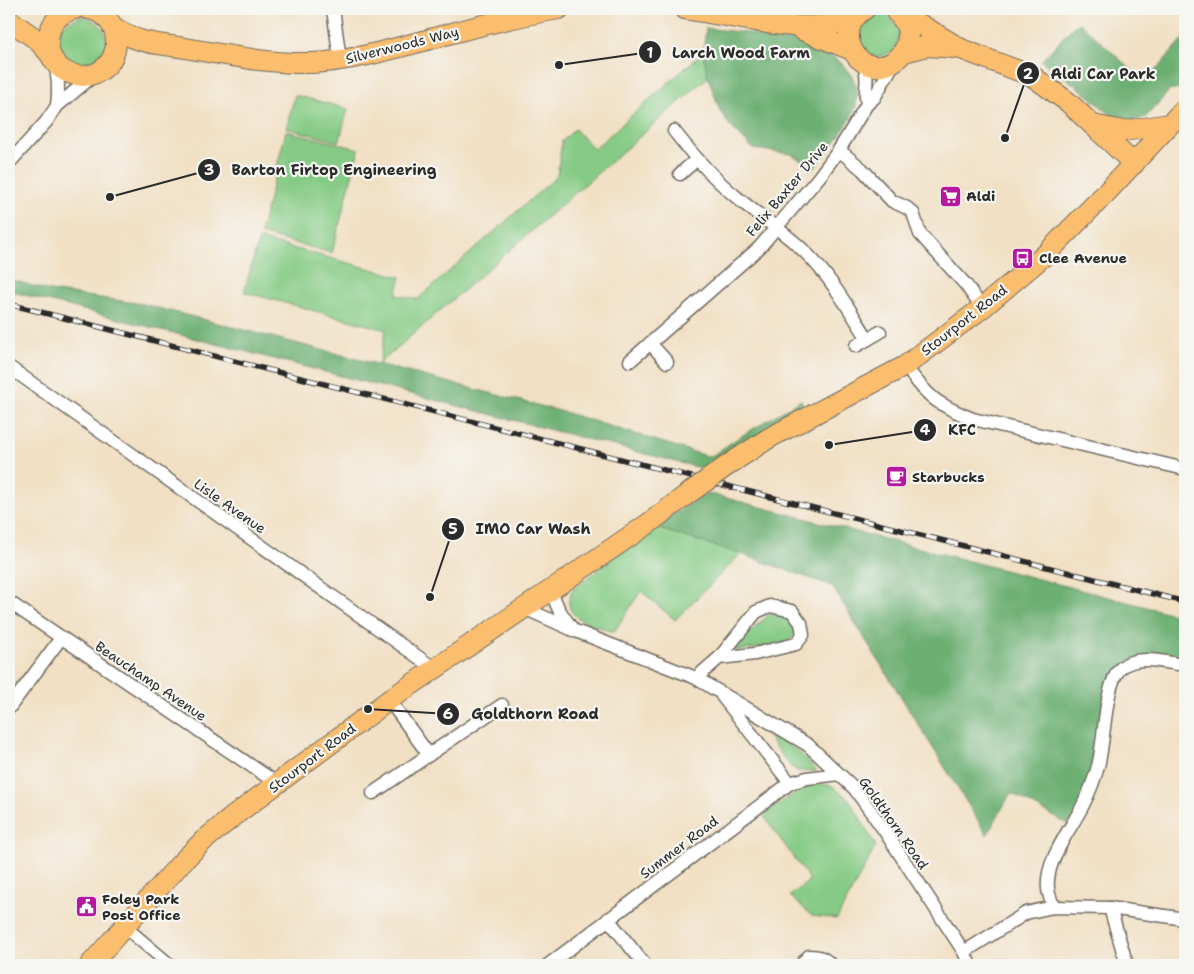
<svg xmlns="http://www.w3.org/2000/svg" width="1194" height="974" viewBox="0 0 1194 974" font-family="'Shantell Sans',sans-serif">
<style>
.green{fill:#86cb85;stroke:#587b58}
.forest{fill:#6caf72;stroke:#4c6d4e}
.lines{fill:none;stroke-linecap:round;stroke-linejoin:round}
.street-casing{stroke:#706a61;stroke-width:15}
.primary-casing{stroke:#706a61;stroke-width:22}
.street{stroke:#fff;stroke-width:12}
.primary{stroke:#fbbe6e;stroke-width:20}
.rail-casing{stroke:#2b2b2b;stroke-width:5.5}
.rail{stroke:#f6f6f2;stroke-width:4;stroke-dasharray:11;stroke-linecap:butt}
.primary-bridge-casing{stroke:#706a61;stroke-width:22;stroke-linecap:butt}
.primary-bridge{stroke:#fbbe6e;stroke-width:20}
.labels{text-anchor:middle;dominant-baseline:central;stroke-width:4.5;stroke-linejoin:round;paint-order:stroke}
.street-label{font-size:14px;fill:#2b2b2b;stroke:#f6f6f2}
.poi-label{font-size:14px;font-weight:bold;fill:#2b2b2b;stroke:#f6f6f2;text-anchor:start}
.leader{fill:none;stroke:#2b2b2b;stroke-width:2}
.callout-dot{fill:#2b2b2b;stroke:#f6f6f2;stroke-width:2}
.mark-label{font-size:15px;text-anchor:middle;font-weight:bold;fill:#fff}
.callout-label{font-size:15px;text-anchor:middle;font-weight:bold;fill:#2b2b2b;stroke:#f6f6f2;stroke-width:4.5;stroke-linejoin:round;paint-order:stroke}
</style>
<rect width="100%" height="100%" fill="#f6f6f2"/>
<filter id="ink" filterUnits="userSpaceOnUse"><feTurbulence type="fractalNoise" baseFrequency=".02" numOctaves="2"/><feDisplacementMap in="SourceGraphic" scale="10" xChannelSelector="R" yChannelSelector="G"/><feConvolveMatrix kernelMatrix="1 2 1 2 8 2 1 2 1" color-interpolation-filters="sRGB"/></filter>
<filter id="wash" filterUnits="userSpaceOnUse"><feTurbulence type="fractalNoise" baseFrequency=".0096" numOctaves="4" result="noise"/><feDisplacementMap in="SourceGraphic" scale="20" xChannelSelector="R" yChannelSelector="G"/><feGaussianBlur stdDeviation="1.12" result="paint"/><feColorMatrix in="noise" values="0 0 0 0 0 0 0 0 0 0 0 0 0 0 0 0 0 1.4 0 .05"/><feComposite in="paint" operator="in"/></filter>
<g filter="url(#wash)">
<rect width="100%" height="100%" fill="#f1e0c4"/>
<g class="green">
<path d="M788,9H836C820,16 805,11 788,9Z"/>
<path d="M879,13L888,15L900,31L895,50C878,59 875,60 859,47L857,30L871,14Z"/>
<path d="M80,16C95,17 108,29 107,45C107,50 104,55 101,60L82,68L64,61L56,43L63,25Z"/>
<polygon points="703,52 708,77 379,364 386,330 244,292 259,239 401,277 396,295 418,299 557,176 562,141 575,129 594,149"/>
<polygon points="295,95 348,109 339,142 286,128"/>
<polygon points="286,131 359,149 332,253 260,234"/>
<path d="M653,527L741,554L675,620L641,591L614,632C594,625 558,619 572,590Z"/>
<path d="M771,613C786,617 792,617 795,634L790,641L760,648L734,651L746,635Z"/>
<polygon points="762,729 798,751 817,771 798,771 791,767"/>
<polygon points="816,784 831,785 849,799 876,846 837,919 812,916 790,896 810,880 763,815 797,791"/>
</g>
<g class="forest">
<polygon points="1080,23 1145,82 1185,37 1185,87 1169,91 1146,117 1127,123 1118,121 1078,87 1041,61 1073,27"/>
<path d="M706,28C750,34 868,38 856,105C854,119 824,156 814,169L791,154L753,149L730,126L720,111L708,77L703,52Z"/>
<polygon points="9,279 50,291 143,304 564,412 710,457 738,438 801,400 805,407 708,470 9,291"/>
<polygon points="707,493 1185,617 1185,665 1140,660 1116,672 1098,766 1071,826 1011,793 987,835 832,586 741,554 653,527"/>
</g>
</g>
<g filter="url(#ink)">
<g class="lines">
<defs>
<g id="street">
<polyline points="333,9 340,60"/>
<path d="M862,61C871,80 863,87 867,104L874,98L895,61"/>
<path d="M54,62C59,77 59,90 57,106"/>
<path d="M674,131C692,154 711,176 734,195C758,216 786,232 808,255C832,279 850,311 868,339"/>
<polyline points="839,150 862,169 892,201 907,208 913,213 920,234 966,285 982,308"/>
<polyline points="9,163 46,122 57,106 93,76"/>
<polyline points="680,174 696,160"/>
<polyline points="650,343 667,362"/>
<polyline points="856,346 880,332"/>
<polyline points="630,361 759,248 819,177 839,150 867,104"/>
<path d="M905,366C929,398 936,404 973,419L1185,469"/>
<polyline points="9,367 435,669"/>
<polyline points="550,589 559,610 573,630"/>
<polyline points="9,602 278,784"/>
<polyline points="524,608 573,630 696,678 808,745 854,788 884,830 964,952 970,965"/>
<polyline points="696,678 719,658 755,654 796,644 803,635 801,623 792,611 770,606 756,612 719,658"/>
<polyline points="722,696 790,783"/>
<polyline points="389,700 429,755"/>
<polyline points="9,708 61,638"/>
<polyline points="373,793 502,705"/>
<path d="M1053,907C1052,901 1048,894 1048,888C1045,861 1071,829 1083,805C1089,793 1095,778 1098,766C1105,742 1104,681 1122,667C1138,654 1167,663 1185,665"/>
<polyline points="1110,908 1127,965"/>
<polyline points="608,919 645,965"/>
<polyline points="125,927 170,965"/>
<polyline points="964,952 1026,913 1053,907 1110,908 1185,919"/>
<polyline points="548,965 790,783 807,778 839,774"/>
<path d="M801,965L809,956C819,956 825,958 831,965"/>
</g>
<g id="primary">
<path d="M75,9C62,12 52,21 49,34C46,46 50,58 58,66C64,72 74,76 83,76C124,74 128,16 88,9"/>
<path d="M685,9C736,16 807,38 854,18"/>
<path d="M865,9C855,15 848,25 849,37C849,45 853,52 858,58C887,85 929,40 896,12"/>
<polyline points="901,16 913,20 961,49 1032,76 1068,102 1134,164"/>
<polyline points="9,20 36,39 50,54"/>
<path d="M112,26C140,46 160,43 191,49C232,56 270,64 312,63C351,61 389,50 427,40C470,28 515,16 559,9"/>
<polyline points="802,30 852,50"/>
<polyline points="904,52 927,46 957,48"/>
<polyline points="1093,125 1124,131 1170,124"/>
<polyline points="728,465 769,438 905,366 982,308 1046,254 1105,194 1185,108"/>
<polyline points="90,965 181,863 203,841 235,815 389,700 645,526 685,496"/>
</g>
</defs>
<use href="#street" class="street-casing"/>
<use href="#primary" class="primary-casing"/>
<use href="#street" class="street"/>
<use href="#primary" class="primary"/>
<defs>
<polyline id="rail" points="9,304 1185,602"/>
</defs>
<use href="#rail" class="rail-casing"/>
<use href="#rail" class="rail"/>
<defs>
<polyline id="primary-bridge" points="685,496 728,465"/>
</defs>
<use href="#primary-bridge" class="primary-bridge-casing"/>
<use href="#primary-bridge" class="primary-bridge"/>
</g>
</g>
<defs>
<symbol id="supermarket-square" viewBox="-11 -11 22 22"><rect x="-9" y="-9" width="18" height="18" rx="4" fill="#b5179e" stroke="#f6f6f2"/><path d="M-6-5.5h2.5l.6 2H6L4.5 2H-2.5L-4.4-4H-6ZM-1.5 3.2a1.3 1.3 0 1 0 .1 0ZM3 3.2a1.3 1.3 0 1 0 .1 0Z" fill="#fff"/></symbol>
<symbol id="bus-square" viewBox="-11 -11 22 22"><rect x="-9" y="-9" width="18" height="18" rx="4" fill="#b5179e" stroke="#f6f6f2"/><path d="M-5-6H5V4H4V6H2V4H-2V6H-4V4H-5ZM-3.5-4V0h7V-4ZM-3.5 1.2v1.5H-2V1.2ZM2 1.2v1.5H3.5V1.2Z" fill="#fff"/></symbol>
<symbol id="cafe-square" viewBox="-11 -11 22 22"><rect x="-9" y="-9" width="18" height="18" rx="4" fill="#b5179e" stroke="#f6f6f2"/><path d="M-5.5-4.5H6V0H3Q3 3.5 0 3.5H-2.5Q-5.5 3.5-5.5 0ZM3-3.2v2h1.7v-2ZM-6 4.5H4V6H-6Z" fill="#fff"/></symbol>
<symbol id="civic-square" viewBox="-11 -11 22 22"><rect x="-9" y="-9" width="18" height="18" rx="4" fill="#b5179e" stroke="#f6f6f2"/><path d="M-.6-6.5H3V-4.5H.6V-3L4-1V1h2V6H-6V1h2V-1L-.6-3ZM-1.2 2.5V6h2.4V2.5Z" fill="#fff"/></symbol>
</defs>
<g fill-rule="evenodd">
<use href="#supermarket-square" x="938" y="184" width="25" height="25"/>
<use href="#bus-square" x="1010" y="246" width="25" height="25"/>
<use href="#cafe-square" x="884" y="464" width="25" height="25"/>
<use href="#civic-square" x="74" y="894" width="25" height="25"/>
</g>
<g class="labels">
<g class="street-label">
<text transform="translate(402 45) rotate(-14)">Silverwoods Way</text>
<text transform="translate(787 189) rotate(-50)">Felix Baxter Drive</text>
<text transform="translate(964 320) rotate(-38)">Stourport Road</text>
<text transform="translate(230 506) rotate(35)">Lisle Avenue</text>
<text transform="translate(151 681) rotate(34)">Beauchamp Avenue</text>
<text transform="translate(312 758) rotate(-37)">Stourport Road</text>
<text transform="translate(894 823) rotate(55)">Goldthorn Road</text>
<text transform="translate(679 847) rotate(-37)">Summer Road</text>
</g>
<g class="poi-label">
<text x="966" y="196">Aldi</text>
<text x="1039" y="258">Clee Avenue</text>
<text x="912" y="477">Starbucks</text>
<text x="102" y="899">Foley Park<tspan x="102" dy="16">Post Office</tspan></text>
</g>
</g>
<path class="leader" d="M559 65L650 52M1005 138L1028 73M110 197L209 170M829 445L925 430M430 597L453 529M368 709L448 714"/>
<g class="callout-dot">
<circle cx="559" cy="65" r="5"/>
<circle cx="1005" cy="138" r="5"/>
<circle cx="110" cy="197" r="5"/>
<circle cx="829" cy="445" r="5"/>
<circle cx="430" cy="597" r="5"/>
<circle cx="368" cy="709" r="5"/>
<circle cx="650" cy="52" r="12"/>
<circle cx="1028" cy="73" r="12"/>
<circle cx="209" cy="170" r="12"/>
<circle cx="925" cy="430" r="12"/>
<circle cx="453" cy="529" r="12"/>
<circle cx="448" cy="714" r="12"/>
</g>
<g class="mark-label">
<text x="650" y="58">1</text>
<text x="1028" y="79">2</text>
<text x="209" y="175">3</text>
<text x="925" y="435">4</text>
<text x="453" y="534">5</text>
<text x="448" y="719">6</text>
</g>
<g class="callout-label">
<text x="741" y="58">Larch Wood Farm</text>
<text x="1103" y="79">Aldi Car Park</text>
<text x="334" y="175">Barton Firtop Engineering</text>
<text x="962" y="435">KFC</text>
<text x="533" y="534">IMO Car Wash</text>
<text x="535" y="719">Goldthorn Road</text>
</g>
<rect width="1194" height="974" fill="none" stroke="#f6f6f2" stroke-width="30"/>
</svg>
